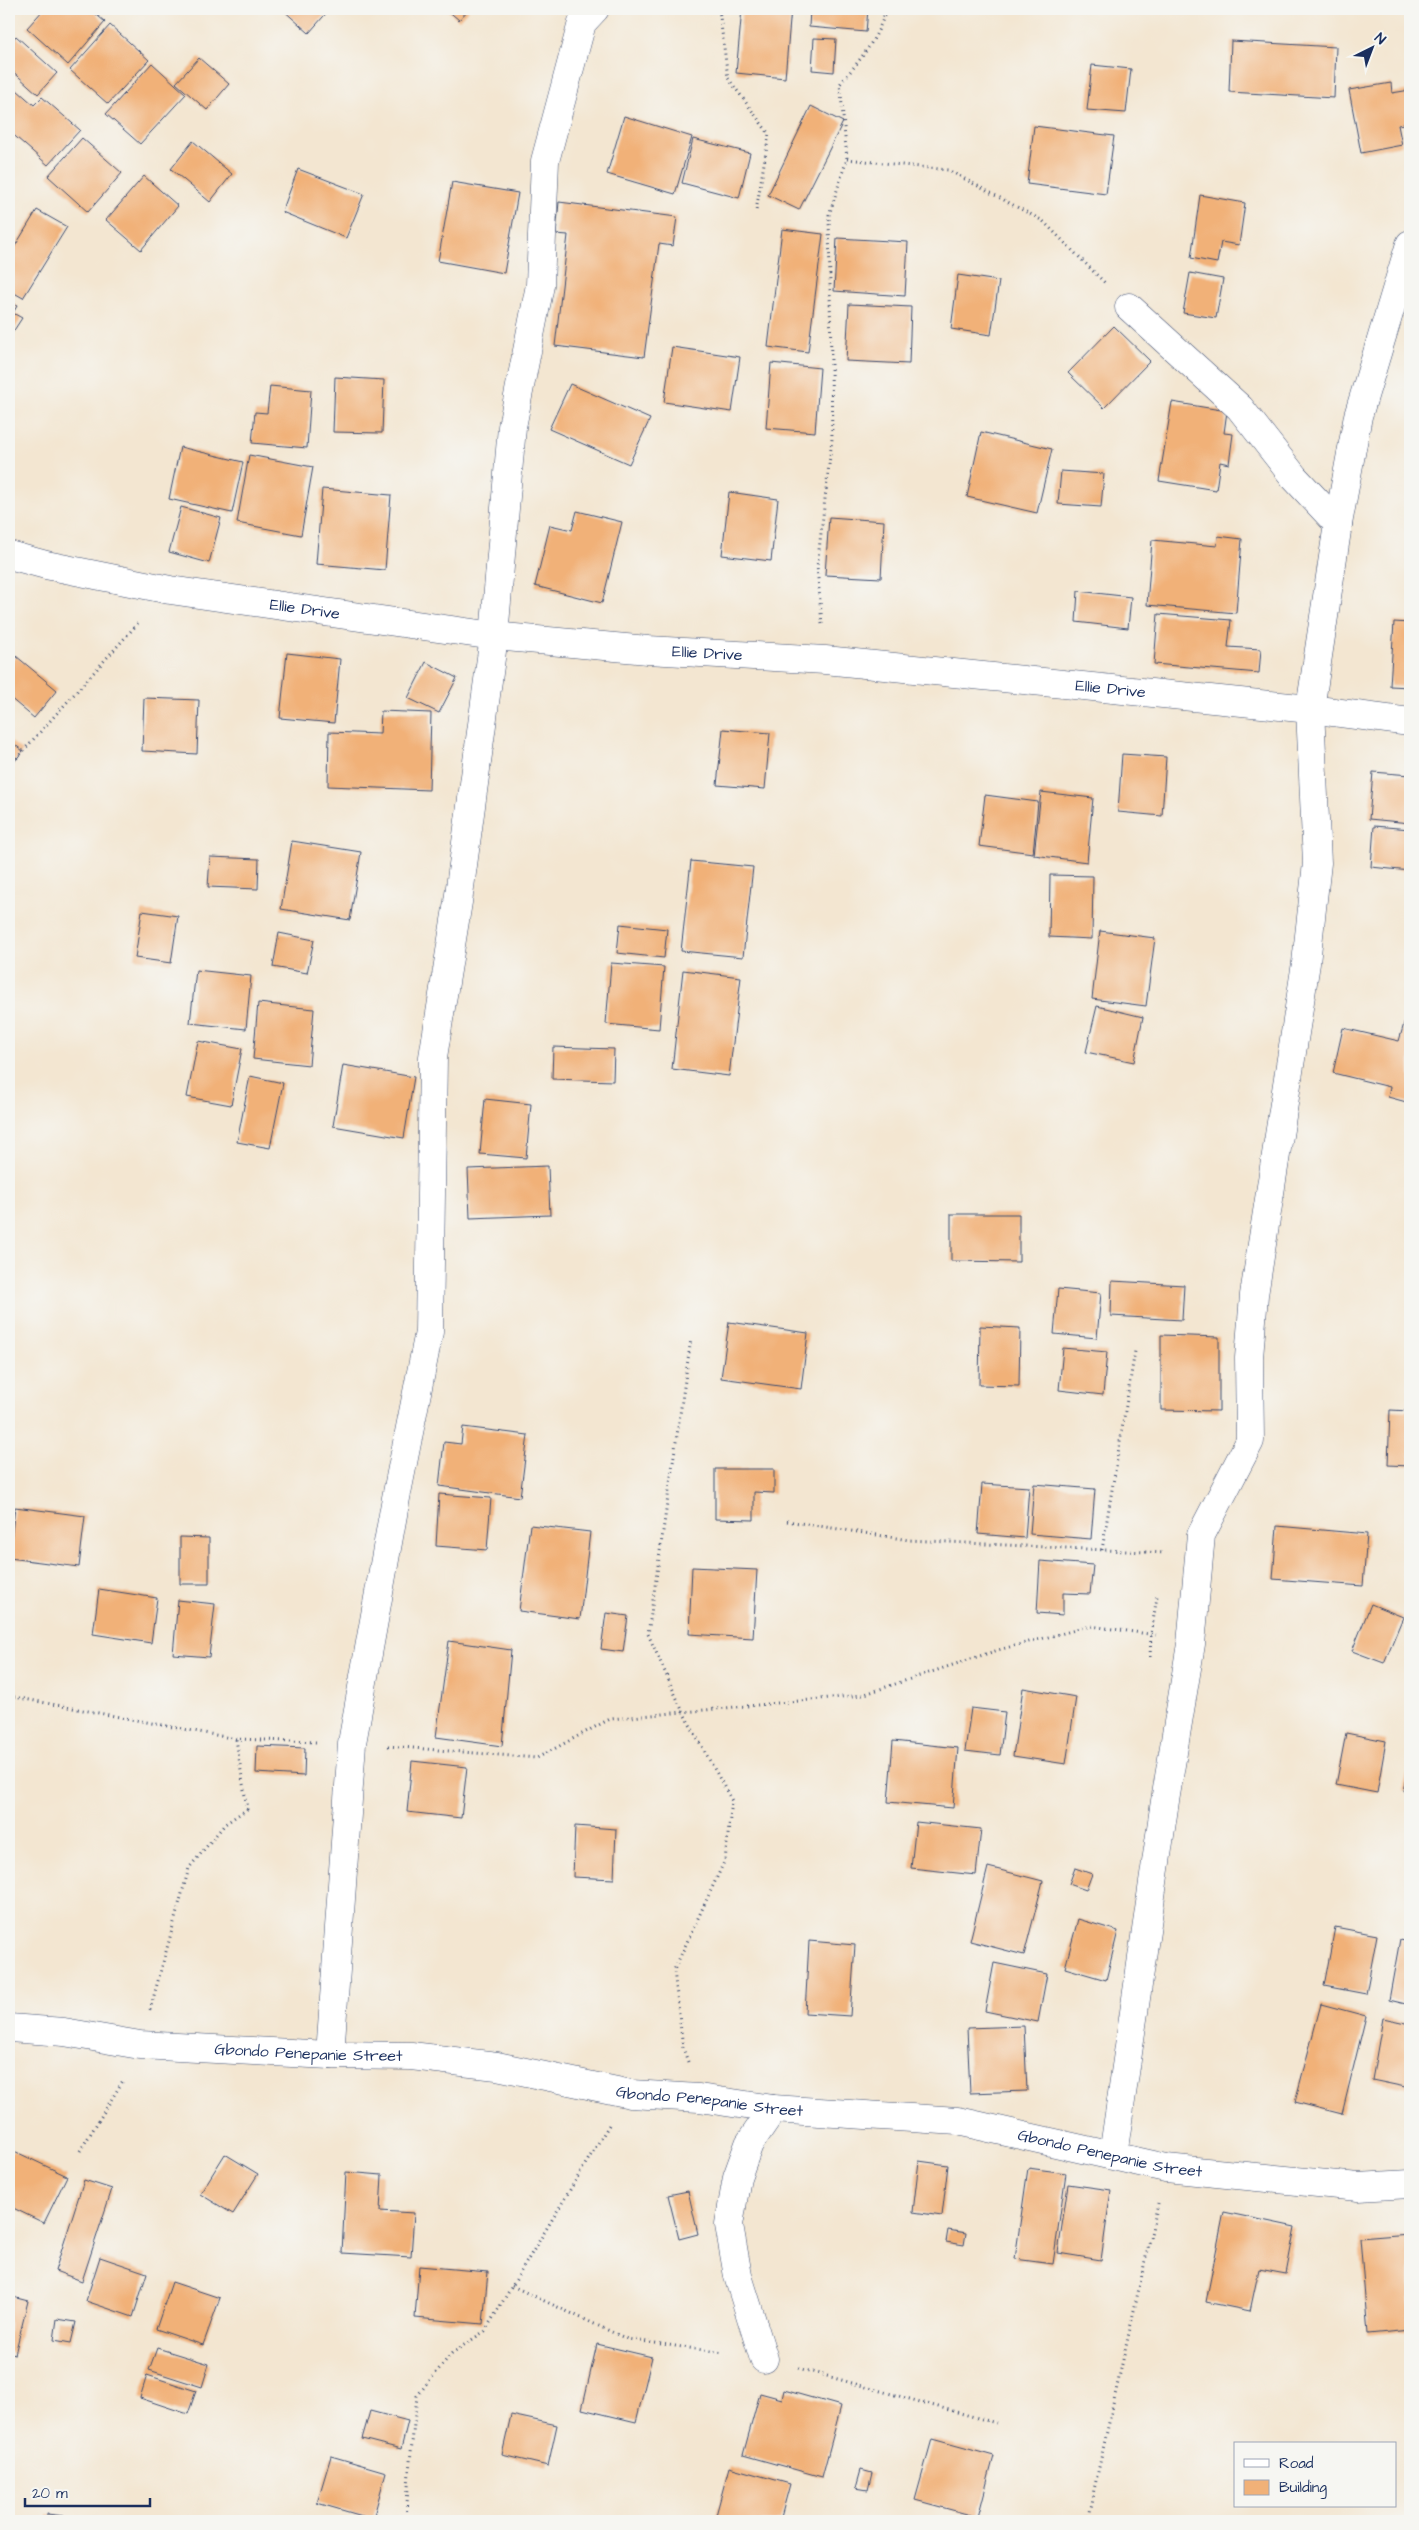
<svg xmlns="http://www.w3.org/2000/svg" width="1419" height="2530" viewBox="0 0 1419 2530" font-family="'Architects Daughter',sans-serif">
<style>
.building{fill:#f1b178}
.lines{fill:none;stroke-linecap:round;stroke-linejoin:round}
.street-casing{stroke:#3b4a6f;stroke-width:29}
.path{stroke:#3b4a6f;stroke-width:3;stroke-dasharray:1 4;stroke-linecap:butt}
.street{stroke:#fff;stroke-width:28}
.labels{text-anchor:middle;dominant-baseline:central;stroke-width:4;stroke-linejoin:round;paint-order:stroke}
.street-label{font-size:16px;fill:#1b2f5e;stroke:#f6f6f2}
</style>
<rect width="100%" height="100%" fill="#f6f6f2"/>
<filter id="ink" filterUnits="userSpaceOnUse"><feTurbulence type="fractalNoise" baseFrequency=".02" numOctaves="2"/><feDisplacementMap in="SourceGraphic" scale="10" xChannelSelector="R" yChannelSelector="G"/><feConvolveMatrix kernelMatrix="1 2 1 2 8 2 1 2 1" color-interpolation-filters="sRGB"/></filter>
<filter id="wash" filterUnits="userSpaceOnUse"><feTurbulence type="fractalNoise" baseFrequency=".0096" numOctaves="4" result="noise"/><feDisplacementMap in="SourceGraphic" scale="20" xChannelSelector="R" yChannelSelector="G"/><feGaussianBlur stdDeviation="1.12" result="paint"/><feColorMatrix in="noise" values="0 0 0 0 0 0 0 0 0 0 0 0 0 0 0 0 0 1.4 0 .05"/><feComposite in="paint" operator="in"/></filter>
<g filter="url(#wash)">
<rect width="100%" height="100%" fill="#f3e6d1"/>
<g id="blocks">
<g class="building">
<polygon points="44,9 90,9 105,22 68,65 27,28"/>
<polygon points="282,9 330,9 309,33"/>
<polygon points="446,9 469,9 459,20"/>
<polygon points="742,9 791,9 785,78 736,73"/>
<polygon points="810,9 868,9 866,32 809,27"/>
<polygon points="110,25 149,60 108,104 70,70"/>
<polygon points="16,36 57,73 38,94 9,68 9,44"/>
<polygon points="814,38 836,39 834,72 812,70"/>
<polygon points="1231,41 1336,47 1334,98 1229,92"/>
<polygon points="199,58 229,84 207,110 176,83"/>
<polygon points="152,63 186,94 140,144 106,114"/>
<polygon points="1092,65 1131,69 1126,113 1087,110"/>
<polygon points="9,83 34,105 42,97 80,130 48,165 9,131"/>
<polygon points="1391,83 1392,93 1410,90 1410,123 1398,125 1402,145 1361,153 1349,90"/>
<polygon points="811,106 843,122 799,210 768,195"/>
<polygon points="624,116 692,137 675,194 607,174"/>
<polygon points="1034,126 1114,136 1106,194 1027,184"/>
<polygon points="82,138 122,173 88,212 48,176"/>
<polygon points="693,139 750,153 739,198 682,183"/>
<polygon points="193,141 232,174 210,202 171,169"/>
<polygon points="298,169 364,194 346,238 282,212"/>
<polygon points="144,176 178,206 141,250 106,220"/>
<polygon points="452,182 518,193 504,273 438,261"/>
<polygon points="1200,195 1245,203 1239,245 1221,242 1217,263 1191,258"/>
<polygon points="559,202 677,217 673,246 659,244 644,357 555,346 568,235 556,234"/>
<polygon points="37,210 67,227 23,298 9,290 9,256"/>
<polygon points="782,229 823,234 808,352 768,347"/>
<polygon points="837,238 908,242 905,296 834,291"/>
<polygon points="1190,273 1223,279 1216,318 1183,313"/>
<polygon points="958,275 999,281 991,335 951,329"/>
<polygon points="9,301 17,306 13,313 22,318 9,338"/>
<polygon points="849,304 911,307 909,364 846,361"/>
<polygon points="1114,326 1150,361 1104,408 1068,373"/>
<polygon points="672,347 740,357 732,412 664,402"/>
<polygon points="771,363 820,368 815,432 766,428"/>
<polygon points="335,377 384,380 382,433 333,432"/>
<polygon points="570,384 650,419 629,464 549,429"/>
<polygon points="270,386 311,390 307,448 252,443 255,412 267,413"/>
<polygon points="1172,402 1227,411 1224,433 1233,434 1229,464 1220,462 1216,490 1159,481"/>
<polygon points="981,432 1052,449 1037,513 967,497"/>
<polygon points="180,447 243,462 232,513 169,499"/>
<polygon points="249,455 313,467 301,535 237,523"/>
<polygon points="1061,471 1104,474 1101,507 1058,504"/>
<polygon points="322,489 391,495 385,570 316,564"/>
<polygon points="729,492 778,499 771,561 722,555"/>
<polygon points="181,507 221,518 209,563 169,552"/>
<polygon points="577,511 622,522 602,603 535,586 550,525 572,530"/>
<polygon points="829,517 884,521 881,578 825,575"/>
<polygon points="1218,536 1242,539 1236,613 1147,605 1152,540 1217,546"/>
<polygon points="1078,591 1131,597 1128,628 1076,622"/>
<polygon points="1158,614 1231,620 1228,647 1261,649 1259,673 1154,664"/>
<polygon points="1394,622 1410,623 1410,687 1390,686"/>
<polygon points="287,653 340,659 334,723 280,718"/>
<polygon points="16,656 57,690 34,718 9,697 9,664"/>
<polygon points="426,662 457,678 439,713 408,698"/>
<polygon points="144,698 199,700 197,754 142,751"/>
<polygon points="381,711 431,713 429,790 328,786 329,732 380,734"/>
<polygon points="723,729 770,733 765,789 717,785"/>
<polygon points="9,740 23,751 9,768"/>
<polygon points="1122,754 1166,757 1162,816 1118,812"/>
<polygon points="1373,772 1410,775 1410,823 1369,819"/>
<polygon points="1041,792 1093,798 1087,862 1034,855"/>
<polygon points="985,795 1038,802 1033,853 979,846"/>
<polygon points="1374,826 1410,829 1410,871 1371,867"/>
<polygon points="292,841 361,852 350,920 281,909"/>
<polygon points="210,857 259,859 258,889 208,887"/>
<polygon points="691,861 753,867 743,957 681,951"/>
<polygon points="1050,875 1093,876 1092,939 1049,937"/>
<polygon points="142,911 178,916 171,963 135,958"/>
<polygon points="620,924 667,929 664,958 617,953"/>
<polygon points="1100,931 1155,938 1146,1006 1092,999"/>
<polygon points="279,933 314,940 307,973 273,967"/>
<polygon points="611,963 664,967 659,1029 606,1024"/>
<polygon points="196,970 251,976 246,1029 190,1023"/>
<polygon points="683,970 741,977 729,1076 672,1069"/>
<polygon points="258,1003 314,1009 309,1065 253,1059"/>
<polygon points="1097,1006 1143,1017 1134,1062 1086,1052"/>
<polygon points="1405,1020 1410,1022 1410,1103 1388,1097 1390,1087 1333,1073 1343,1028 1399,1041"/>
<polygon points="198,1041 242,1049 231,1105 187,1097"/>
<polygon points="553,1047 614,1049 613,1081 552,1079"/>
<polygon points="343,1065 414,1077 404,1138 333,1126"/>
<polygon points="250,1076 283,1083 270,1148 237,1142"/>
<polygon points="485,1099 531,1104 526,1158 480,1154"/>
<polygon points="548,1166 550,1215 470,1218 468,1169"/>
<polygon points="951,1214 1019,1214 1019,1262 951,1261"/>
<polygon points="1112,1281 1184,1285 1182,1320 1111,1316"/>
<polygon points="1058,1289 1101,1293 1097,1338 1054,1334"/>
<polygon points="729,1322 808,1333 801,1389 721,1378"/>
<polygon points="980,1326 1020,1328 1019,1386 979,1385"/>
<polygon points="1161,1335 1219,1337 1219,1411 1161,1410"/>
<polygon points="1063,1348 1107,1352 1103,1395 1059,1390"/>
<polygon points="1390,1410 1410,1411 1410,1466 1388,1465"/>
<polygon points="463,1427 528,1435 520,1497 439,1486 444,1442 461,1444"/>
<polygon points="715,1469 774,1469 774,1493 754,1492 754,1520 715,1519"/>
<polygon points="982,1484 1029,1487 1025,1538 978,1534"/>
<polygon points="1034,1484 1095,1489 1091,1539 1030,1534"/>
<polygon points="439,1494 491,1498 487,1550 436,1546"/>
<polygon points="15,1507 85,1516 79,1567 9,1558"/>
<polygon points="530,1525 590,1532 580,1619 519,1611"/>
<polygon points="1277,1526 1367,1534 1363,1586 1273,1579"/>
<polygon points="180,1537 209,1538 209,1584 180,1584"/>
<polygon points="1040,1561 1093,1565 1090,1594 1063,1593 1063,1615 1037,1613"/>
<polygon points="692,1567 757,1570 753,1638 689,1634"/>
<polygon points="99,1589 157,1598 151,1643 93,1634"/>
<polygon points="178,1600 215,1604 209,1657 173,1654"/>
<polygon points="1371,1604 1403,1617 1384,1663 1352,1651"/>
<polygon points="606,1613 628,1616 623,1652 601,1649"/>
<polygon points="449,1641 511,1650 502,1746 436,1737"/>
<polygon points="1023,1688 1076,1697 1066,1764 1013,1756"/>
<polygon points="971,1708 1005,1712 1000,1755 965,1751"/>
<polygon points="1346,1733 1386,1741 1377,1793 1336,1785"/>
<polygon points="893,1741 958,1748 953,1808 888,1802"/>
<polygon points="257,1746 305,1748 304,1776 256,1773"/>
<polygon points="412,1761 467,1767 461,1818 407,1812"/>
<polygon points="1410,1761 1410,1792 1403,1791"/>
<polygon points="916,1822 981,1829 976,1875 911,1868"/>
<polygon points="575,1826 616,1829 614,1879 573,1877"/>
<polygon points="988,1867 1043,1881 1024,1955 970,1941"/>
<polygon points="1075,1868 1092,1874 1086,1890 1069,1884"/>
<polygon points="1078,1919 1118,1931 1106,1980 1065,1968"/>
<polygon points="1335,1927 1377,1935 1366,1994 1324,1986"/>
<polygon points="1400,1939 1410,1941 1410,2005 1389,2000"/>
<polygon points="809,1941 855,1945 850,2016 805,2013"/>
<polygon points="994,1963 1047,1974 1038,2022 985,2011"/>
<polygon points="1321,2004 1366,2016 1342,2114 1295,2102"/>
<polygon points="1383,2018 1410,2024 1410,2088 1372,2080"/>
<polygon points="1024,2026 1027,2091 970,2093 967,2028"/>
<polygon points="12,2150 67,2176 44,2223 9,2206 9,2157"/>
<polygon points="225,2154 258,2174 233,2214 200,2194"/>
<polygon points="919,2161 948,2165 942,2216 913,2212"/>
<polygon points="1028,2168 1066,2173 1053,2264 1015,2259"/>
<polygon points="346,2172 382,2175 380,2211 414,2213 411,2257 342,2253"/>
<polygon points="84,2180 112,2189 82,2281 55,2271"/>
<polygon points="1068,2184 1111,2190 1101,2260 1058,2253"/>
<polygon points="688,2191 698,2234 679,2239 668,2195"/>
<polygon points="1224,2212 1295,2227 1286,2274 1259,2269 1250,2311 1206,2302"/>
<polygon points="948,2230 966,2233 964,2245 946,2242"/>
<polygon points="1409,2234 1410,2330 1368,2334 1360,2238"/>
<polygon points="100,2257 147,2273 133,2317 86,2301"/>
<polygon points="419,2266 488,2272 483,2324 415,2318"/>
<polygon points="172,2282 220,2298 203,2345 156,2329"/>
<polygon points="9,2296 28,2301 15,2354 9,2352"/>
<polygon points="57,2319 76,2322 71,2343 54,2340"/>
<polygon points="597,2344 652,2357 636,2422 582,2409"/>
<polygon points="157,2348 209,2364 202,2387 149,2370"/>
<polygon points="147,2375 196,2391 188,2414 140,2398"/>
<polygon points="784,2390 841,2406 822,2477 743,2455 760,2393 782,2399"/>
<polygon points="370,2411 408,2421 401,2449 362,2439"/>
<polygon points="511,2415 557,2425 548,2466 502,2455"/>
<polygon points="932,2439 994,2456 978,2517 915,2500"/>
<polygon points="331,2456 386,2472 373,2519 317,2503"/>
<polygon points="729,2467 790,2484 780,2521 725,2521 715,2519"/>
<polygon points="861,2470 872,2473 868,2490 856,2488"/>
<polygon points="47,2514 64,2516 64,2521 47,2521"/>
</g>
</g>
</g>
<g filter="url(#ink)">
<use href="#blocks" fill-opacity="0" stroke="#3b4a6f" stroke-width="1"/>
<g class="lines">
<defs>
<g id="street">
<polyline points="1338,524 1358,416 1410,244"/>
<path id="s1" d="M9,555L46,565L170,590L494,636L648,650L825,660L1310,709L1410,722"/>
<path id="s2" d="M9,2028L64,2032L140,2045L330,2055L411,2056L497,2066L631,2094L699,2098L773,2109L958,2121L1166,2168L1358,2187L1410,2184"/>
<polyline points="330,2055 352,1743 396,1498 429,1332 433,1057 458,902 494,636 512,427 540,285 545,161 582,23 595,9"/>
<polyline points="1113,2155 1165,1801 1191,1644 1201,1535 1250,1441 1249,1358 1254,1295 1306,963 1317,863 1310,709 1338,524 1294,477 1240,408 1129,307"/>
<polyline points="764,2359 738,2276 729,2225 737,2177 749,2144 773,2109"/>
</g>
</defs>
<use href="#street" class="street-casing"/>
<g class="path">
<polyline points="719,9 728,78 769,134 756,211"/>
<polyline points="847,159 948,170 1043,221 1105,283"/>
<path d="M822,624L817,567L832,439L829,215L847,159L840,84C860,60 878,39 886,9"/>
<polyline points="9,771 14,761 140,621"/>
<polyline points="787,1521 909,1540 1164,1553"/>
<polyline points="1102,1550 1135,1351"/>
<polyline points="1150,1657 1151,1634 1157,1596"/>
<polyline points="9,1696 236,1739 317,1742"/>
<polyline points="388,1746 537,1758 610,1719 862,1695 998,1650 1091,1626 1156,1635"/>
<polyline points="150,2010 189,1868 225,1824 247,1809 236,1739"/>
<polyline points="688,2062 683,2048 674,1970 725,1860 732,1801 683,1712 648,1634 691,1339"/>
<polyline points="80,2151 124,2079"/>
<polyline points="512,2286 627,2339 724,2353"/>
<polyline points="798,2368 996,2423"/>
<polyline points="406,2521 409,2471 417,2396 452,2353 485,2331 609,2125"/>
<polyline points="1087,2521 1158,2203"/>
</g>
<use href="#street" class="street"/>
</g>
</g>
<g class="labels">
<g class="street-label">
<text stroke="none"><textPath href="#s1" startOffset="301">Ellie Drive</textPath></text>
<text stroke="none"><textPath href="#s1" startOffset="706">Ellie Drive</textPath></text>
<text stroke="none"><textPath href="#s1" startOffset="1111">Ellie Drive</textPath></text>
<text stroke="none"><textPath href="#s2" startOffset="301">Gbondo Penepanie Street</textPath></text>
<text stroke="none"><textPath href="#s2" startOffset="706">Gbondo Penepanie Street</textPath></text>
<text stroke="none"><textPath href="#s2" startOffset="1111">Gbondo Penepanie Street</textPath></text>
</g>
</g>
<rect width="1419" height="2530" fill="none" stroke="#f6f6f2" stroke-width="30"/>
<rect x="1234" y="2442" width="162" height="65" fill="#f6f6f2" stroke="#9ea6b7"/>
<rect x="1244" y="2459" width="25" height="8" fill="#ffffff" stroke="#9ea6b7"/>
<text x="1279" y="2468" font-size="15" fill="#1b2f5e">Road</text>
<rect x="1244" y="2480" width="25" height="15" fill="#f1b178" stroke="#9ea6b7"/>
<text x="1279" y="2492" font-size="15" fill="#1b2f5e">Building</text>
<g transform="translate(1372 48) rotate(42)" stroke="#f6f6f2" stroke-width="4" paint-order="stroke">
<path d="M0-4L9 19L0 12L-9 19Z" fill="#1b2f5e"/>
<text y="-8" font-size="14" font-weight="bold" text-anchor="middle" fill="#1b2f5e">N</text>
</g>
<path d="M25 2498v8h125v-8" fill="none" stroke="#1b2f5e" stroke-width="2.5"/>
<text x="32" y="2498" font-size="15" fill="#1b2f5e" stroke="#f6f6f2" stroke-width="4" paint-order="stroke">20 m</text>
</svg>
